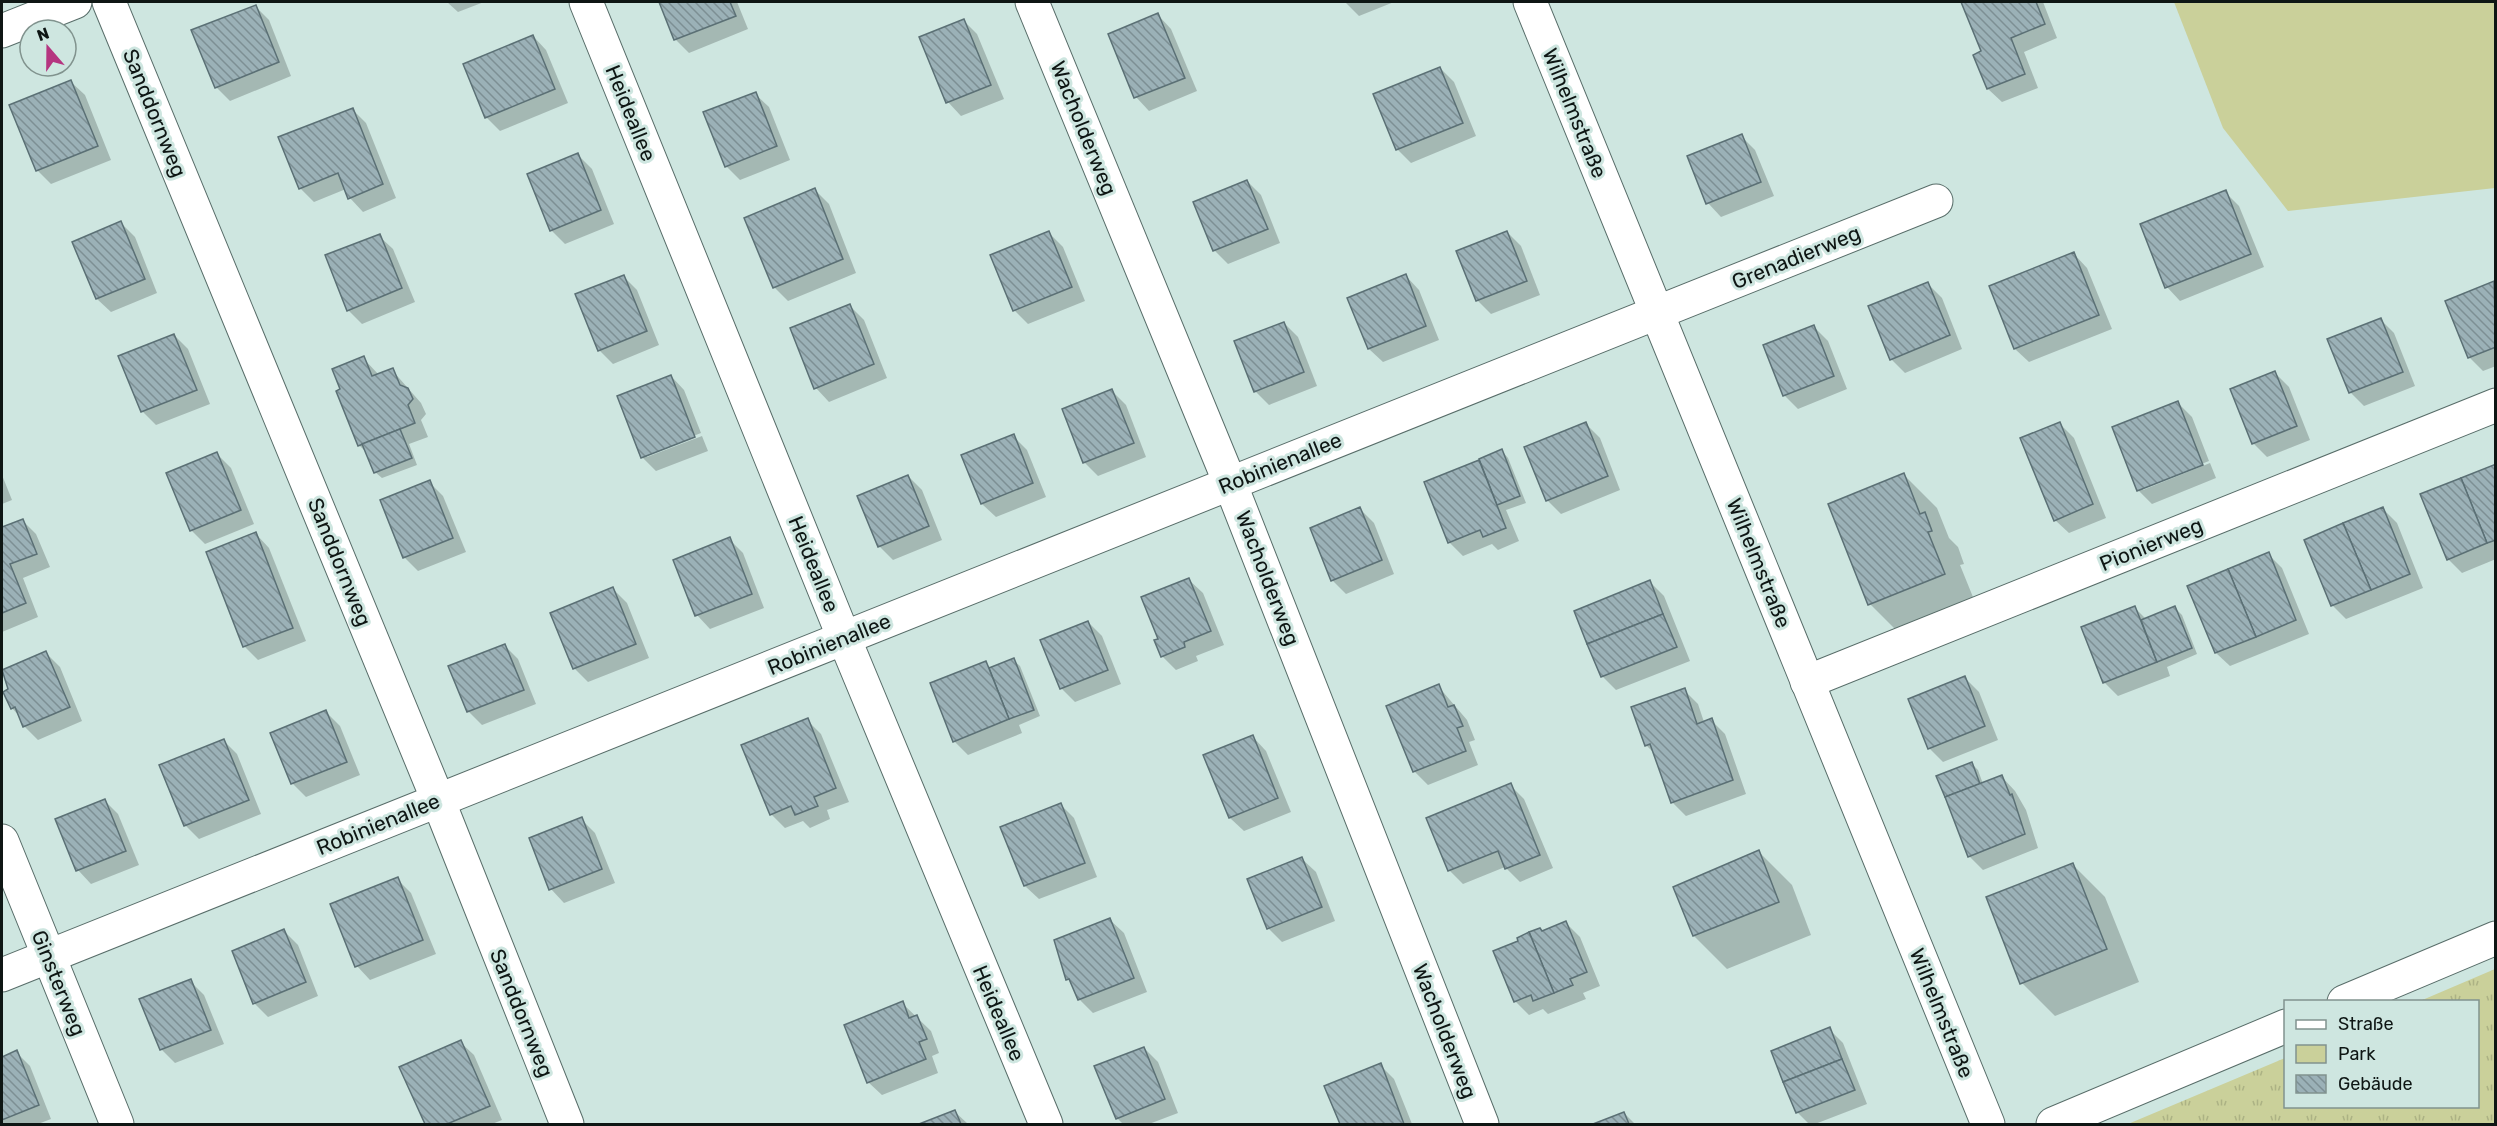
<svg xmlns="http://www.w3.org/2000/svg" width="2497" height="1126" viewBox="0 0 2497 1126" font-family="Rubik,sans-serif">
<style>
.grass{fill:url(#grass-tufts)}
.park{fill:#cad09a}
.shadow{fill:#0003}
.building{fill:url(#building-back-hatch);stroke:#5b7075;stroke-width:1.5}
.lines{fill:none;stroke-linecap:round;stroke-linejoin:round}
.minor-casing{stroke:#586d69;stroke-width:35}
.minor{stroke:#fff;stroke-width:33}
.labels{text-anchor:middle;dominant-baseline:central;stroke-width:6;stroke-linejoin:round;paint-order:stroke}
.street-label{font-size:21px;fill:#0e1614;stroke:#cee6e0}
</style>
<defs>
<pattern id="grass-tufts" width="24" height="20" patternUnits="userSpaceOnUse" patternTransform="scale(1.5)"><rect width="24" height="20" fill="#cad09a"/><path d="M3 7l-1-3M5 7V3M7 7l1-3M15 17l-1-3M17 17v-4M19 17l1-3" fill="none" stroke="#acb284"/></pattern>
<pattern id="building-back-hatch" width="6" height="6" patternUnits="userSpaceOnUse" patternTransform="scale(1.5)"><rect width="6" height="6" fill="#9bb1b7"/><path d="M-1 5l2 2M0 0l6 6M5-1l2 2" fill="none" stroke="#7d8f94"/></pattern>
</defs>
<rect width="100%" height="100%" fill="#cee6e0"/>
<polygon class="grass" points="2495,969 2495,1124 2128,1124 2285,1058 2286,1106 2478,1106 2478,1002 2420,1001"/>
<polygon class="park" points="2174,2 2495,2 2495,188 2288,211 2223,128"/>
<g class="shadow">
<polygon points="447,2 484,2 458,12"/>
<polygon points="660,2 737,2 748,29 689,53 675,39"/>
<polygon points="1345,2 1394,2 1359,16"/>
<polygon points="1962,2 2043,2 2057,38 2024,52 2038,88 2002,102 1988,89 1975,55 1983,52"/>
<polygon points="255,6 269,20 291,76 230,101 216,87"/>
<polygon points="1158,15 1171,29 1197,91 1149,111 1136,97"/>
<polygon points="964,21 977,34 1004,99 961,116 948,102"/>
<polygon points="533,36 546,50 568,103 500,131 487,118 465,65"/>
<polygon points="1440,68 1454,82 1476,136 1411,163 1397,149"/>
<polygon points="71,82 85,95 111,160 51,184 37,170"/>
<polygon points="755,94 769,107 790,160 740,180 726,166"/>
<polygon points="352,109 366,123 396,198 363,212 350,198 346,189 314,202 300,188"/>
<polygon points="1741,136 1755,150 1774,196 1721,217 1708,203"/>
<polygon points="578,155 592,169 614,224 565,244 551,230"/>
<polygon points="1247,181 1261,195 1280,243 1228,264 1214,250"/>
<polygon points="815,190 829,204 856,273 788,301 774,287"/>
<polygon points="2225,192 2239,206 2264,267 2180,301 2167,287"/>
<polygon points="121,223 135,237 157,293 111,312 97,299"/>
<polygon points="1507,232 1521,246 1540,295 1491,314 1477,300"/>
<polygon points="1049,233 1063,247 1085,301 1028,324 1014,310"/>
<polygon points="379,236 393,249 415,302 362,324 348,310"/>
<polygon points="2074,254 2087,268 2112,329 2029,362 2015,349 1991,287"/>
<polygon points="1406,276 1419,290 1439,340 1383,362 1369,349 1349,299"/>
<polygon points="624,277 637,290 659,345 613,364 599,350"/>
<polygon points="2494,283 2496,366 2483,371 2469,357"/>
<polygon points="1928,284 1942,298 1962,349 1905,373 1891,359"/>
<polygon points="850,306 864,320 887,378 829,402 816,388"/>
<polygon points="2381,320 2394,333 2415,386 2364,406 2350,392"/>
<polygon points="1284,323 1298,337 1317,386 1269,405 1255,391"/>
<polygon points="1814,327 1828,341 1847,389 1798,409 1784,395"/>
<polygon points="174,335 188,349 210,404 156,425 142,411"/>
<polygon points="363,358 379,375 392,370 421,403 426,414 421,420 428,437 409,444 417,465 382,478 375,472 368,454 359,445 342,390"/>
<polygon points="2275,373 2289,387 2310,440 2267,457 2253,443"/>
<polygon points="671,376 684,390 701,433 647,454 647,457 702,436 708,451 656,471 642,457"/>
<polygon points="1112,391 1126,405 1146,457 1098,476 1084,462"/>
<polygon points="2178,403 2192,417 2209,461 2143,487 2143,490 2210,463 2216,478 2152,504 2138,490"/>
<polygon points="1586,424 1600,438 1620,490 1561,514 1547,500"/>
<polygon points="2060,424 2074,438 2106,518 2069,533 2055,520"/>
<polygon points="1013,436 1027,450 1046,497 996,517 982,504"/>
<polygon points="1502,451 1508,458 1526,503 1506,510 1519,541 1498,550 1492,544 1463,556 1449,542 1478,462 1484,467"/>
<polygon points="217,454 231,468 254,524 205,544 191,530"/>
<polygon points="2496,466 2496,559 2462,573 2448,559"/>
<polygon points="2,475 12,500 2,504"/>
<polygon points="1904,475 1937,508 1949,538 1958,547 1964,564 1960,565 1977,607 1903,637 1870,604"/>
<polygon points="908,476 922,490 942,540 893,560 879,546"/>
<polygon points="429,482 443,496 466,552 418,571 404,557"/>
<polygon points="1360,509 1374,523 1394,574 1346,594 1332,580"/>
<polygon points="2383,509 2397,523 2423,588 2346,619 2332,605"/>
<polygon points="23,521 36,534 50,567 23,578 38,617 2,632 2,529"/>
<polygon points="256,534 269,548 306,641 258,660 244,646"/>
<polygon points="729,539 743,553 764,608 710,629 697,615"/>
<polygon points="2268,554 2282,568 2309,634 2230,666 2216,653"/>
<polygon points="1189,580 1203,593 1224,645 1196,656 1198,661 1176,670 1162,656 1160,640"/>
<polygon points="1650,582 1664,596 1690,661 1616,690 1602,676"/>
<polygon points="613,589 627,603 649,658 588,682 574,668"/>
<polygon points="2135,608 2147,620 2175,608 2182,615 2197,654 2167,667 2170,676 2118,696 2104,682"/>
<polygon points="1088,622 1102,636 1121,684 1075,702 1061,688"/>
<polygon points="504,645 518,659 536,704 482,725 468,711"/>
<polygon points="46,653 60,667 82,721 38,740 24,726 20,717 12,708 10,690 2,671"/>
<polygon points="1013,660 1020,666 1040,716 1019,725 1022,733 968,755 954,741 985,663 991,668"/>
<polygon points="1965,678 1979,692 1998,740 1943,762 1929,748"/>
<polygon points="1438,686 1467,720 1475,740 1469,742 1478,765 1428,785 1414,771"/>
<polygon points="1684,690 1698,704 1704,722 1711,720 1725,734 1746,794 1686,816 1672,802 1655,754 1646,745"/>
<polygon points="326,712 340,726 360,775 306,797 292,783"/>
<polygon points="807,720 821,734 849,802 827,810 830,819 810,828 803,821 785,828 771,814"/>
<polygon points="1253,737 1266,751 1291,812 1244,831 1230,818 1205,755"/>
<polygon points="223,740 237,754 261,814 199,839 185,825"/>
<polygon points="1971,763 1978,770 1983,784 2002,777 2015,791 2026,810 2038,848 1983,870 1969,856"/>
<polygon points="1510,785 1524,799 1553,868 1520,882 1505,867 1463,884 1449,870"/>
<polygon points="105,801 118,814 139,865 91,884 78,870 57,820"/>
<polygon points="1060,804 1074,818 1097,877 1039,899 1025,886 1002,828"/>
<polygon points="581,819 595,833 615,883 564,903 551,889"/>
<polygon points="1759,852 1792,885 1811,935 1727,969 1694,936 1675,888"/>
<polygon points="1302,859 1316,872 1335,921 1282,942 1269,929 1249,880"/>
<polygon points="2072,864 2105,897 2139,982 2055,1016 2022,983 1988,898"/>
<polygon points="397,879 411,893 436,954 370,980 357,966"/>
<polygon points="1110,920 1124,933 1147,992 1093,1013 1080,1000 1074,985 1068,979"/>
<polygon points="1566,923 1580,937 1600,986 1583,993 1586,999 1548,1014 1543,1009 1529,1015 1515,1001 1543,932"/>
<polygon points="284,931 298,945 318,996 268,1017 254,1003"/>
<polygon points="190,981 204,995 224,1044 175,1063 161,1049"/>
<polygon points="902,1003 931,1031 939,1053 932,1056 938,1073 882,1095 868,1082"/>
<polygon points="1829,1029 1843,1043 1867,1104 1815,1124 1809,1124 1797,1112"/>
<polygon points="460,1042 474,1055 502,1120 492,1124 426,1124 401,1067"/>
<polygon points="1144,1048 1158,1062 1178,1113 1149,1124 1123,1124 1117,1118"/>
<polygon points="16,1052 30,1066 51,1119 38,1124 2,1124 2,1058"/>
<polygon points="1380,1065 1394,1079 1412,1124 1341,1124 1326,1087"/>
<polygon points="955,1112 968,1124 923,1124"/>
<polygon points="1624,1113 1635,1124 1597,1124"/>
</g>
<g class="building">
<polygon points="659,2 730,2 736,16 674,40"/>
<polygon points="1961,2 2036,2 2045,24 2011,38 2025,74 1987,89 1973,55 1981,51"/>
<polygon points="256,5 279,62 215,88 191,30"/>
<polygon points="1158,13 1185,78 1134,98 1108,34"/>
<polygon points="964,19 991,85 946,103 919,37"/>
<polygon points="533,35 555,89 485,118 463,64"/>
<polygon points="1440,67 1463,123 1396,150 1373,94"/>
<polygon points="71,80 98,146 36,171 9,105"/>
<polygon points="756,92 777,146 725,167 703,112"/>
<polygon points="353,108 383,184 348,199 338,173 299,189 278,137"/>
<polygon points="1742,134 1761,182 1706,204 1687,156"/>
<polygon points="578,153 601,210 550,231 527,174"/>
<polygon points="1247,180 1268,229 1213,251 1193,202"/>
<polygon points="815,188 843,259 773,288 744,218"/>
<polygon points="2226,190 2251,254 2165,288 2140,224"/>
<polygon points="121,221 145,279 96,299 72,242"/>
<polygon points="1049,231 1072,287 1013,311 990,255"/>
<polygon points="1507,231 1527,281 1476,301 1456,251"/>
<polygon points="380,234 402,288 347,311 325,255"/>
<polygon points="2074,252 2099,315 2014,349 1989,286"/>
<polygon points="1406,274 1426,326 1368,349 1347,298"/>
<polygon points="624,275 647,331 598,351 575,294"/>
<polygon points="2494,281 2496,347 2468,358 2445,301"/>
<polygon points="1928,282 1950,335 1890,360 1868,306"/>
<polygon points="850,304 874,364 814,389 790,328"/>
<polygon points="2381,318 2403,372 2349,393 2327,339"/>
<polygon points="1284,322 1304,372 1254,392 1234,341"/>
<polygon points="1814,325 1834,376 1783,396 1763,345"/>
<polygon points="174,334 197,390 141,412 118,356"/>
<polygon points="364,356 372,376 393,368 400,385 408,388 413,399 408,405 415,423 358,446 336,391 340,389 332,369"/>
<polygon points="2275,371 2297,426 2252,444 2230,389"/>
<polygon points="671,375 695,437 641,458 617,396"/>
<polygon points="1112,389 1134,443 1083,463 1062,409"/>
<polygon points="2178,401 2203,465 2137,491 2112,427"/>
<polygon points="1586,422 1608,476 1546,501 1524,447"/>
<polygon points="2060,422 2093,504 2054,521 2020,438"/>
<polygon points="400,429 412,458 374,473 362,444"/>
<polygon points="1014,434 1033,483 981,504 961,455"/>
<polygon points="1502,449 1520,496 1497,505 1479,459"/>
<polygon points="217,452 241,510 190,531 166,473"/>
<polygon points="1479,460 1506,528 1483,537 1480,530 1448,543 1424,482"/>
<polygon points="2496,464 2496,540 2487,543 2461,478"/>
<polygon points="1904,473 1920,514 1925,512 1932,531 1928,532 1945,574 1868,605 1828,504"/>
<polygon points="908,475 929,526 878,547 857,496"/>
<polygon points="2461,478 2487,543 2447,560 2420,494"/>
<polygon points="430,480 453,538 403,558 380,500"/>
<polygon points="1360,507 1382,560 1331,581 1310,528"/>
<polygon points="2383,507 2410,574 2371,590 2343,523"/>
<polygon points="23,519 37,554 10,564 26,603 2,613 2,527"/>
<polygon points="2343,523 2371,590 2331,606 2304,540"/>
<polygon points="256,532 293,628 243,647 206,552"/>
<polygon points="730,537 752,594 695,616 673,560"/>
<polygon points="2269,552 2296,620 2256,637 2228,569"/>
<polygon points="2228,569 2256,637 2215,653 2187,586"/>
<polygon points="1189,578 1211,631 1184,642 1185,647 1161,657 1154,640 1158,639 1141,597"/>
<polygon points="1650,580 1663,614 1587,644 1574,611"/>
<polygon points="613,587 636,644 573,669 550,613"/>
<polygon points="2135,606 2157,662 2103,683 2081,627"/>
<polygon points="2175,606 2192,648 2157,662 2141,620"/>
<polygon points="1663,614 1677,647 1601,677 1587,644"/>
<polygon points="1088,621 1108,670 1060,689 1040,640"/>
<polygon points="505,644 524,690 467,712 448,666"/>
<polygon points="46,651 70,707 23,727 15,707 11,709 3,692 8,689 2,670"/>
<polygon points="1014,658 1034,710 1009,719 989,668"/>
<polygon points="986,661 1009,719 953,742 930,683"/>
<polygon points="1965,676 1985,726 1928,749 1908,699"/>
<polygon points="1439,684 1448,707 1454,705 1463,726 1457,728 1466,751 1413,772 1386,706"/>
<polygon points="1685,688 1697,724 1712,718 1733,780 1671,803 1650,744 1645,746 1631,707"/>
<polygon points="326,710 347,762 291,784 270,733"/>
<polygon points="808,718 836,788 814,797 818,806 795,815 791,806 770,815 741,745"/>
<polygon points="1253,735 1278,798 1229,818 1203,755"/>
<polygon points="224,739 249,800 184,826 159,765"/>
<polygon points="1972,762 1980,784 1945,797 1936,776"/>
<polygon points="2002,775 2010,795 2012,794 2025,834 1968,857 1945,797"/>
<polygon points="1511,783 1540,855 1505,869 1498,851 1448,871 1426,818"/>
<polygon points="105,799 126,851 76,871 55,819"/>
<polygon points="1061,803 1085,863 1024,886 1000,827"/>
<polygon points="582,817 602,869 549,890 529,838"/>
<polygon points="1759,850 1779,902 1693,936 1673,887"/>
<polygon points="1302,857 1322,907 1267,929 1247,879"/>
<polygon points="2073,863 2107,949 2020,984 1986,897"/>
<polygon points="398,877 423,940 355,967 330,904"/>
<polygon points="1110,918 1134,978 1078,1000 1069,979 1066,980 1054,940"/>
<polygon points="1566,921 1587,972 1570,979 1573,985 1554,993 1529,932 1540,928 1542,931"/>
<polygon points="284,929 306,982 253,1004 232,951"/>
<polygon points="1529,932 1554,993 1533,1001 1531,995 1514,1002 1493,951 1518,941 1517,938"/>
<polygon points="191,979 211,1030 160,1050 139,999"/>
<polygon points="903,1001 909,1018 917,1015 927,1039 919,1042 926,1059 867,1083 844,1025"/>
<polygon points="1830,1027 1842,1059 1783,1082 1771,1051"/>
<polygon points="461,1040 490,1106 447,1124 425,1124 399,1067"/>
<polygon points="1144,1047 1165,1099 1116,1119 1094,1066"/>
<polygon points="17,1050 39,1105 2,1120 2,1057"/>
<polygon points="1842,1059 1855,1090 1796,1113 1783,1082"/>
<polygon points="1381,1063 1404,1124 1340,1124 1324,1086"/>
<polygon points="955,1110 961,1124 919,1124"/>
<polygon points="1624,1112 1629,1124 1593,1124"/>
</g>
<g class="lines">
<defs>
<g id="minor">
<polyline points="109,2 438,800 567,1124"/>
<polyline points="586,2 844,638 1046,1124"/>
<polyline points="1032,2 1230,483 1482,1124"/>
<polyline points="1530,2 1988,1124"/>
<polyline points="2,31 75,2"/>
<polyline points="1807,682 2496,405"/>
<polyline points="2,841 117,1124"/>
<polyline points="2,975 1936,201"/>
<polyline points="2344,1002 2496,938"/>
<polyline points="2053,1124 2286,1026"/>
</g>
</defs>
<use href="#minor" class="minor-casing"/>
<use href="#minor" class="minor"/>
</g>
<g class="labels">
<g class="street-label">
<text transform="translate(155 113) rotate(68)">Sanddornweg</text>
<text transform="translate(631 113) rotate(68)">Heideallee</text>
<text transform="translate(1575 113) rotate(68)">Wilhelmstraße</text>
<text transform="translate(1084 128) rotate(68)">Wacholderweg</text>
<text transform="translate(1796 257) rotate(-22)">Grenadierweg</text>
<text transform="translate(1280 463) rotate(-22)">Robinienallee</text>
<text transform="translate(2151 544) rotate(-22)">Pionierweg</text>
<text transform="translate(340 562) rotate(68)">Sanddornweg</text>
<text transform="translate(1759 563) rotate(68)">Wilhelmstraße</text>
<text transform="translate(814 564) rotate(68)">Heideallee</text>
<text transform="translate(1268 578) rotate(69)">Wacholderweg</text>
<text transform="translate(829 644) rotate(-22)">Robinienallee</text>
<text transform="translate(378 824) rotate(-22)">Robinienallee</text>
<text transform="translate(59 983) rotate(68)">Ginsterweg</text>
<text transform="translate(522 1013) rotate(68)">Sanddornweg</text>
<text transform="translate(999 1013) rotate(67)">Heideallee</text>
<text transform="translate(1942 1013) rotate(68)">Wilhelmstraße</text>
<text transform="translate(1445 1031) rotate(69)">Wacholderweg</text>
</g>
</g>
<rect width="2497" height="1126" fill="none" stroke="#0e1614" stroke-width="6"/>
<rect x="2284" y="1000" width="195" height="108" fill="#cee6e0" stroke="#81938e" stroke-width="1.5"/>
<rect x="2296" y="1020" width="30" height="9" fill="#ffffff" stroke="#81938e" stroke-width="1.5"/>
<text x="2338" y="1030" font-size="18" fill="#0e1614">Straße</text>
<rect x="2296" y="1045" width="30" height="18" fill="#cad09a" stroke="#81938e" stroke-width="1.5"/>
<text x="2338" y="1060" font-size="18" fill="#0e1614">Park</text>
<rect x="2296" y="1075" width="30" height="18" fill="url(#building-back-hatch)" stroke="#81938e" stroke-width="1.5"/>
<text x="2338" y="1090" font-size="18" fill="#0e1614">Gebäude</text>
<g transform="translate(48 48) rotate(340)"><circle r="28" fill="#cee6e0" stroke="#81938e" stroke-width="1.5"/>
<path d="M0-4.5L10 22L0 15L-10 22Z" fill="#b53580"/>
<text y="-9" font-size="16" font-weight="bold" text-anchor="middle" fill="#0e1614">N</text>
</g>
</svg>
